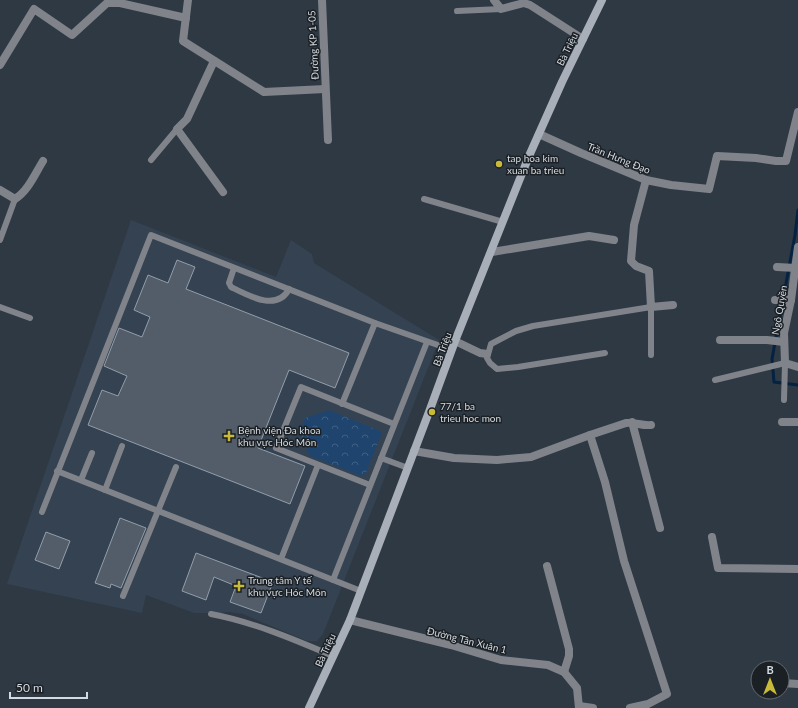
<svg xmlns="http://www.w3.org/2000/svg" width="798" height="708" viewBox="0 0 798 708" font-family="Lato,sans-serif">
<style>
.built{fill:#344252}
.forest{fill:url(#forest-crowns)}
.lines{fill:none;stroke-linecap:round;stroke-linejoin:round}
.stream{stroke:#042242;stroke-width:3}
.building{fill:#535d69;stroke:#939eab}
.lane{stroke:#80848a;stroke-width:6}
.street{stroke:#80848a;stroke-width:8}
.secondary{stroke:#a8afb9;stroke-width:8}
.poi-dot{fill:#c9ba3a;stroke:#1b2025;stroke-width:1.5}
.labels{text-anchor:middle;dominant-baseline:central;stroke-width:3;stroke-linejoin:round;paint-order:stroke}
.street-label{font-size:10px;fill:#d4dae1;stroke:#1b2025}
.poi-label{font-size:10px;fill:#d4dae1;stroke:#1b2025;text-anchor:start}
</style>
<defs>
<pattern id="forest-crowns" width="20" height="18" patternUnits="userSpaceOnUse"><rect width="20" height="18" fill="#1f456f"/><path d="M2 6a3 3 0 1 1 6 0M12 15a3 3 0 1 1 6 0" fill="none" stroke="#3f5f83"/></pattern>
</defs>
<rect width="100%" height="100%" fill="#2f3944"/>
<polygon class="built" points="131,220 276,277 291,240 312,254 314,263 439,340 323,634 317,641 307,641 243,614 230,612 217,613 194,613 146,595 142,613 7,584"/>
<polygon class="forest" points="329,410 378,430 381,432 381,435 366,473 363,476 359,475 310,456 299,434 305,418"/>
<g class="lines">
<polyline class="stream" points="798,210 795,235 772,359 774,382 798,385"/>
</g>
<g class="building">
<polygon points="177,260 195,267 186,289 349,353 335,388 289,370 258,448 305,466 290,504 88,425 102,390 118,396 127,376 104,366 119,328 142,337 150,317 134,310 148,275 168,283"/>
<polygon points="120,518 146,528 121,588 111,584 110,588 95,583"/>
<polygon points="46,532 70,541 59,569 35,560"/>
<polygon points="196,553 273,582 261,613 230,602 236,586 214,577 206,600 182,591"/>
</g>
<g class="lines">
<g class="lane">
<polyline points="457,11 501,9"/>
<polyline points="151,160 177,129"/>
<polyline points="424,199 503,222"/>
<polyline points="0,240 15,199"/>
<path d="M234,268L229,283L231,287C249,296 277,312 289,289"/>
<polyline points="0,307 30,318"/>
<polyline points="605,353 518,367 497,369 490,363 487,358 491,344 516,331 533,326 651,307 651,355"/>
<polyline points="715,380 785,363 784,400"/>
<polyline points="342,404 375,323"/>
<polyline points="381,458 408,468"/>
<polyline points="57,471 361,591"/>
<polyline points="81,480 92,453"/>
<polyline points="370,485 276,448 301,387 394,424"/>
<polyline points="105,490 122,446"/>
<polyline points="42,512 151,235 375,323 452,350"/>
<polyline points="281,559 318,465"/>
<polyline points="333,580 427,342"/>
<polyline points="123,596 176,467"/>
<path d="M211,614C253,622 293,639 333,656"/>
</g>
<g class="street">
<polyline points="188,0 183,41 264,92 325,89"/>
<polyline points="322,0 328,140"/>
<polyline points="494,0 501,9 524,3 530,5 583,39"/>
<polyline points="214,61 187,119 177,129 223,192"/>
<polyline points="0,65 34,9 72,35 107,3 120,3 186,18"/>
<polyline points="539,134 581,153 646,180 671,185 709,189 717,156 756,158 776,161 786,161 798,112"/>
<polyline points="646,180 634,225 631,261 636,266 649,271 651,307 673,305"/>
<path d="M0,190L15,199C28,191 35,174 43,161"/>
<polyline points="798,247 791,300 784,333 785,363 798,367"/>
<polyline points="492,252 589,236 614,240"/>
<polyline points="777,267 796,268"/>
<polyline points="775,300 791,300"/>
<polyline points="720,340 767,340 784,342"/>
<polyline points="455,341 480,353 487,354"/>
<polyline points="632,422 660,528"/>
<polyline points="782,422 798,422"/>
<path d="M590,435L626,423C635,422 642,426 651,425"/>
<polyline points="414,451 454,458 497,460 531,457 590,435 605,482 624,561 667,694 648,704 630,708"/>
<polyline points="712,537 718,568 798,569"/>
<polyline points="547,566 569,649 569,656 564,672"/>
<polyline points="350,620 451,645 501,660 548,665 564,672 577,688 579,708"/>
<polyline points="782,683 798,684"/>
<polyline points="579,706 593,708"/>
</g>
<polyline class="secondary" points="309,708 350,620 429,412 455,341 529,156 562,82 602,0"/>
</g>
<g class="poi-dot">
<circle cx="499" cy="164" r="4"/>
<circle cx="432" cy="412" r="4"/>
<path d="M227 430h4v4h4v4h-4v4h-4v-4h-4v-4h4z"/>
<path d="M237 580h4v4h4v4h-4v4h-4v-4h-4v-4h4z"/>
</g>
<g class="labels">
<g class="street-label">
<text transform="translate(313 45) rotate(-93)">Đường KP 1-05</text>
<text transform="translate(567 49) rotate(-64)">Bà Triệu</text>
<text transform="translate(619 158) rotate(22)">Trần Hưng Đạo</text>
<text transform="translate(779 310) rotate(-80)">Ngô Quyền</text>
<text transform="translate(442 349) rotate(-69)">Bà Triệu</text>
<text transform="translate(467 640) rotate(14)">Đường Tân Xuân 1</text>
<text transform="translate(325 650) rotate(-65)">Bà Triệu</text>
</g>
<g class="poi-label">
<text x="507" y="158">tap hoa kim<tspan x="507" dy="12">xuan ba trieu</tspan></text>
<text x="440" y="406">77/1 ba<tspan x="440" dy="12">trieu hoc mon</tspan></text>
<text x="238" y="430">Bệnh viện Đa khoa<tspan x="238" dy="12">khu vực Hóc Môn</tspan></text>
<text x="248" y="580">Trung tâm Y tế<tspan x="248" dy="12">khu vực Hóc Môn</tspan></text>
</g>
</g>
<g transform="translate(770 680)"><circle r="19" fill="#1b2025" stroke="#656a70"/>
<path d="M0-3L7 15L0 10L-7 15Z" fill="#c9ba3a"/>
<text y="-6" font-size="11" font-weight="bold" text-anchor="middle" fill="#d4dae1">B</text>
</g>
<path d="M10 692v6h77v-6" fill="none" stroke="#d4dae1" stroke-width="2"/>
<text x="16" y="692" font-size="12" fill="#d4dae1" stroke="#1b2025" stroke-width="3" paint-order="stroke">50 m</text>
</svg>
